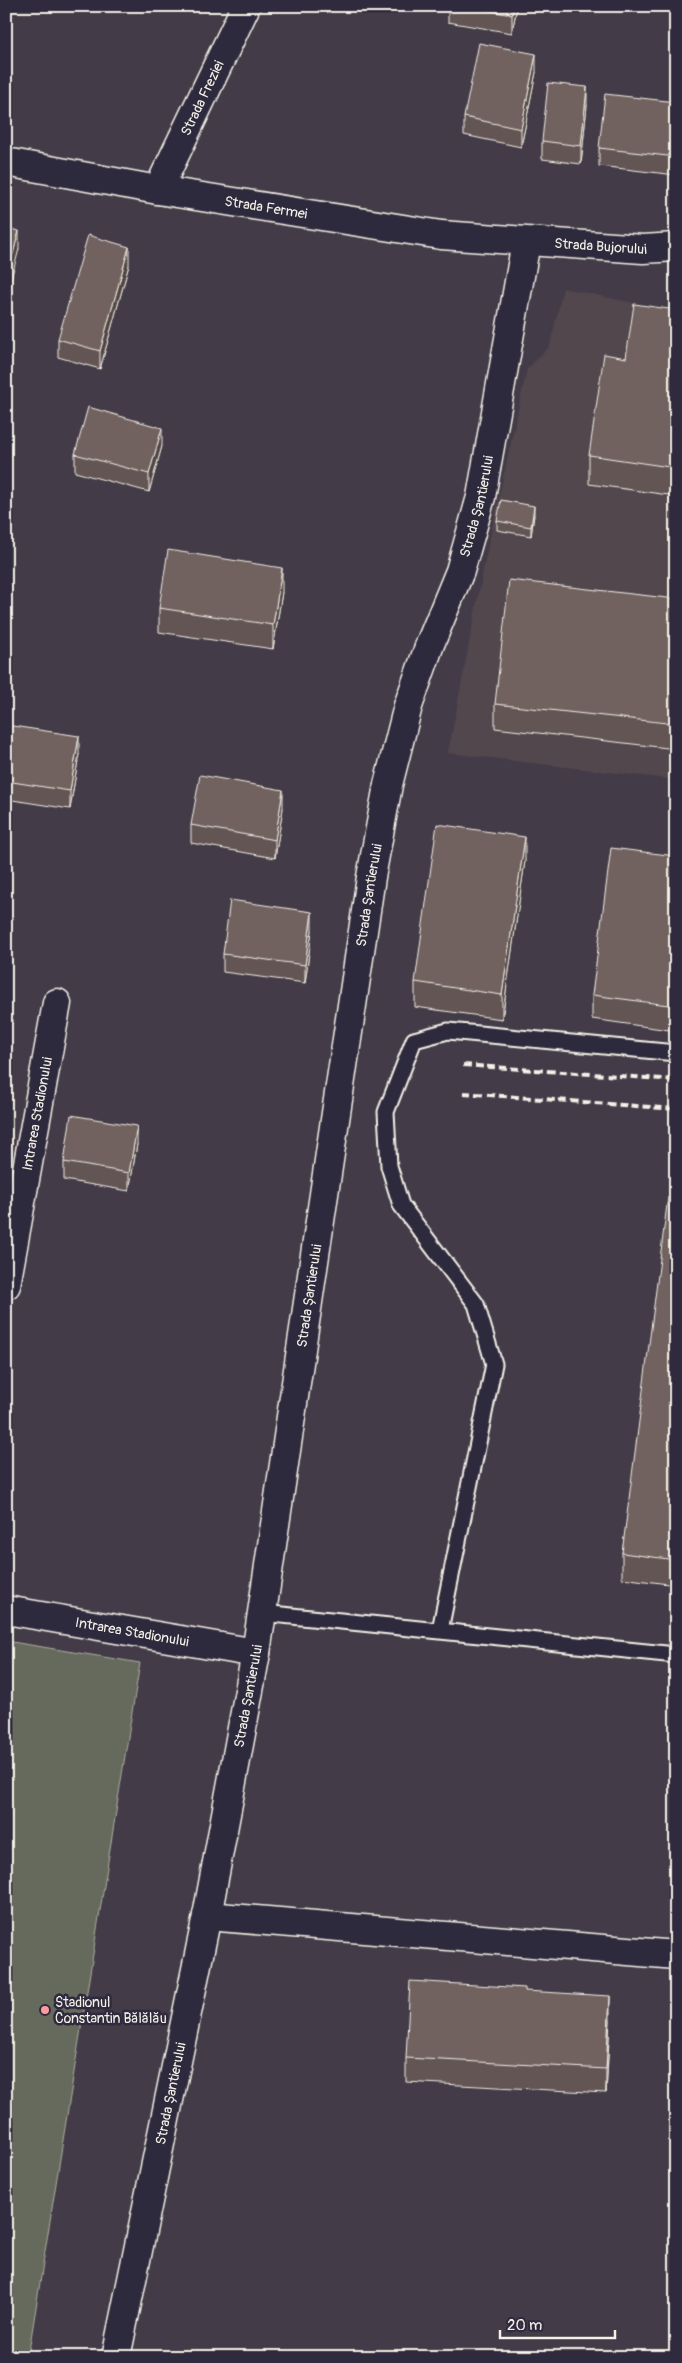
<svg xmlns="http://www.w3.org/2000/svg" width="682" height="2363" viewBox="0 0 682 2363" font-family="Pangolin,sans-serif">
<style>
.built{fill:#51474e}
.garden{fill:#666b5d;stroke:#adaea2}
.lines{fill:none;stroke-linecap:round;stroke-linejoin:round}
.service-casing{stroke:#f4f1e8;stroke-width:19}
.minor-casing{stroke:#f4f1e8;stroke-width:31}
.service{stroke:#2f2a3d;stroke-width:15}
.minor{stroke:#2f2a3d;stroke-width:28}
.rail{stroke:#f4f1e8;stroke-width:4;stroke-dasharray:8 4;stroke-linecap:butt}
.wall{fill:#625452;stroke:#f4f1e8}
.shaded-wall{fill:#504542;stroke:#f4f1e8}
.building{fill:#72625f;stroke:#f4f1e8}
.poi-dot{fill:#ff9aa2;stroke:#2f2a3d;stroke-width:2}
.labels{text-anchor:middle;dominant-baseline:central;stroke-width:5;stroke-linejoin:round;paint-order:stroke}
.street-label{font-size:14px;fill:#f4f1e8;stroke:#2f2a3d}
.poi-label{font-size:14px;fill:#f4f1e8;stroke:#2f2a3d;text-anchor:start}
</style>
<rect width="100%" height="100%" fill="#433b47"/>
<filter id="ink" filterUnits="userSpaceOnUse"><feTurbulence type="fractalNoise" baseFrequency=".02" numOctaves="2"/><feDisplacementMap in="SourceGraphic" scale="10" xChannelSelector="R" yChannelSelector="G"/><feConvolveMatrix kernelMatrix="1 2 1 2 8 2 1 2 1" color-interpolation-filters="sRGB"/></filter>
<g filter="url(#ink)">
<polygon class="built" points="563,288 676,312 676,780 448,753 485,560 527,369 550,346"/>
<polygon class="garden" points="6,1641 140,1663 28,2357 6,2357"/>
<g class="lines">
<defs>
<g id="service">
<polyline points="262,1613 676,1655"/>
<polyline points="440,1630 494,1364 476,1304 401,1205 389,1166 386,1112 414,1040 448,1031 676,1053"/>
</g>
<g id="minor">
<path id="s1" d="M6,162L158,190L441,235L643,249L676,247"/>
<path id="s2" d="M158,190L246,6"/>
<path id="s3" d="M6,1285L57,1003"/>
<path id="s4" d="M6,1610L256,1653"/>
<polyline points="207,1916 676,1955"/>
<path id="s5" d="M116,2357L207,1916L256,1653L371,877L388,785L408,706L430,644L460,571L481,497L526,242"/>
</g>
</defs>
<use href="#service" class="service-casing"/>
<use href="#minor" class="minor-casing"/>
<use href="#service" class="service"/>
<use href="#minor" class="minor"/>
<g class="rail">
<polyline points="463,1065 676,1080"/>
<polyline points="463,1093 676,1109"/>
</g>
</g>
<g class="wall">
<polygon points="448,6 517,6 512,33 448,22"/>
<polygon points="536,72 521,147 464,135 464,117"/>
<polygon points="676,102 676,175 599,166 599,148"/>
<polygon points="587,105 581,164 542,159 542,141"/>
<polygon points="129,265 100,369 58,357 58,339"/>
<polygon points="676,310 676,496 589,484 589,455 626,358"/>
<polygon points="162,446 149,492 75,472 75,454"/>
<polygon points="534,515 531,536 497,530 497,521"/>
<polygon points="282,592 273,649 159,632 159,608"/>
<polygon points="676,599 676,749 495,728 495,704"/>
<polygon points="6,725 79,754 70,809 6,799"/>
<polygon points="283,808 275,858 191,843 191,825"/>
<polygon points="676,856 676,1031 592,1019 592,995"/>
<polygon points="525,861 502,1019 415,1007 415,982"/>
<polygon points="312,930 305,983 223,972 223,954"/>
<polygon points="137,1144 129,1191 64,1180 64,1162"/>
<polygon points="676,1198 676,1585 622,1578 622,1553"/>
<polygon points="525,1991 610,2020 606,2093 406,2082 406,2058"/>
</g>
<g class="shaded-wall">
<polygon points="514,6 517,6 512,33 512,15"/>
<polygon points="536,54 536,72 521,147 521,129"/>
<polygon points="587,87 587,105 581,164 581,146"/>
<polygon points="19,231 19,249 6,298 6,280"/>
<polygon points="129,247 129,265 100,369 100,351"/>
<polygon points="162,428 162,446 149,492 149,474"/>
<polygon points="534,506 534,515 531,536 531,527"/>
<polygon points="282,568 282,592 273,649 273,625"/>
<polygon points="79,736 79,754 70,809 70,791"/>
<polygon points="283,790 283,808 275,858 275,840"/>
<polygon points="525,837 525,861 502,1019 502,995"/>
<polygon points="312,912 312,930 305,983 305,965"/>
<polygon points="137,1126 137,1144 129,1191 129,1173"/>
<polygon points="610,1996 610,2020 606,2093 606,2069"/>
</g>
<g class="building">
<polygon points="463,6 514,6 512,15"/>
<polygon points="479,43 536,54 521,129 464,117"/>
<polygon points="548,83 587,87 581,146 542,141"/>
<polygon points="605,94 676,102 676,157 599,148"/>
<polygon points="6,228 19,231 6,280"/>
<polygon points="88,235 129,247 100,351 58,339"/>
<polygon points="634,304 676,310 676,468 589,455 604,354 626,358"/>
<polygon points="88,407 162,428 149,474 75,454"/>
<polygon points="501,500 534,506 531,527 497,521"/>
<polygon points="168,550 282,568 273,625 159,608"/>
<polygon points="509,580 676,599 676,724 495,704"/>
<polygon points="6,725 79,736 70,791 6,781"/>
<polygon points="200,775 283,790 275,840 191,825"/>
<polygon points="437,824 525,837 502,995 415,982"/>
<polygon points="611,848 676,856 676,1006 592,995"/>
<polygon points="230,900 312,912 305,965 223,954"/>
<polygon points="71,1115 137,1126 129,1173 64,1162"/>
<polygon points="668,1197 676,1198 676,1560 622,1553"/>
<polygon points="410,1981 525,1988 525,1991 610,1996 606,2069 406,2058"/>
</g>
</g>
<circle class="poi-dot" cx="45" cy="2010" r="5"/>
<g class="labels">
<g class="street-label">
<text stroke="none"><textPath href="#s2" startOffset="102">Strada Freziei</textPath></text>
<text stroke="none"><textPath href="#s1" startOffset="264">Strada Fermei</textPath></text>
<text stroke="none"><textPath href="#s1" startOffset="601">Strada Bujorului</textPath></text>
<text stroke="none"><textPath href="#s5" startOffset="1889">Strada Șantierului</textPath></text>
<text stroke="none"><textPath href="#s5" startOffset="1484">Strada Șantierului</textPath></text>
<text stroke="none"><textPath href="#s3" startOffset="174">Intrarea Stadionului</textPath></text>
<text stroke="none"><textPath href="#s5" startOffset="1079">Strada Șantierului</textPath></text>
<text stroke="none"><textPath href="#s4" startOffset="128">Intrarea Stadionului</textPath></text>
<text stroke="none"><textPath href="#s5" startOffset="674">Strada Șantierului</textPath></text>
<text stroke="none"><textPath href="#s5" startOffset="269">Strada Șantierului</textPath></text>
</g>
<g class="poi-label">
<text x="55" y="2002">Stadionul<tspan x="55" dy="16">Constantin Bălălău</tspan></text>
</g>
</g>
<rect width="682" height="2363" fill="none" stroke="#2f2a3d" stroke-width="25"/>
<rect x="12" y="12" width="657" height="2338" fill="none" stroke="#f4f1e8" stroke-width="2" filter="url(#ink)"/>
<path d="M500 2330v8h115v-8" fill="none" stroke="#f4f1e8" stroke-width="2.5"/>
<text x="507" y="2330" font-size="15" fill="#f4f1e8" stroke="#2f2a3d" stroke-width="4" paint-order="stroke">20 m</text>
</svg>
